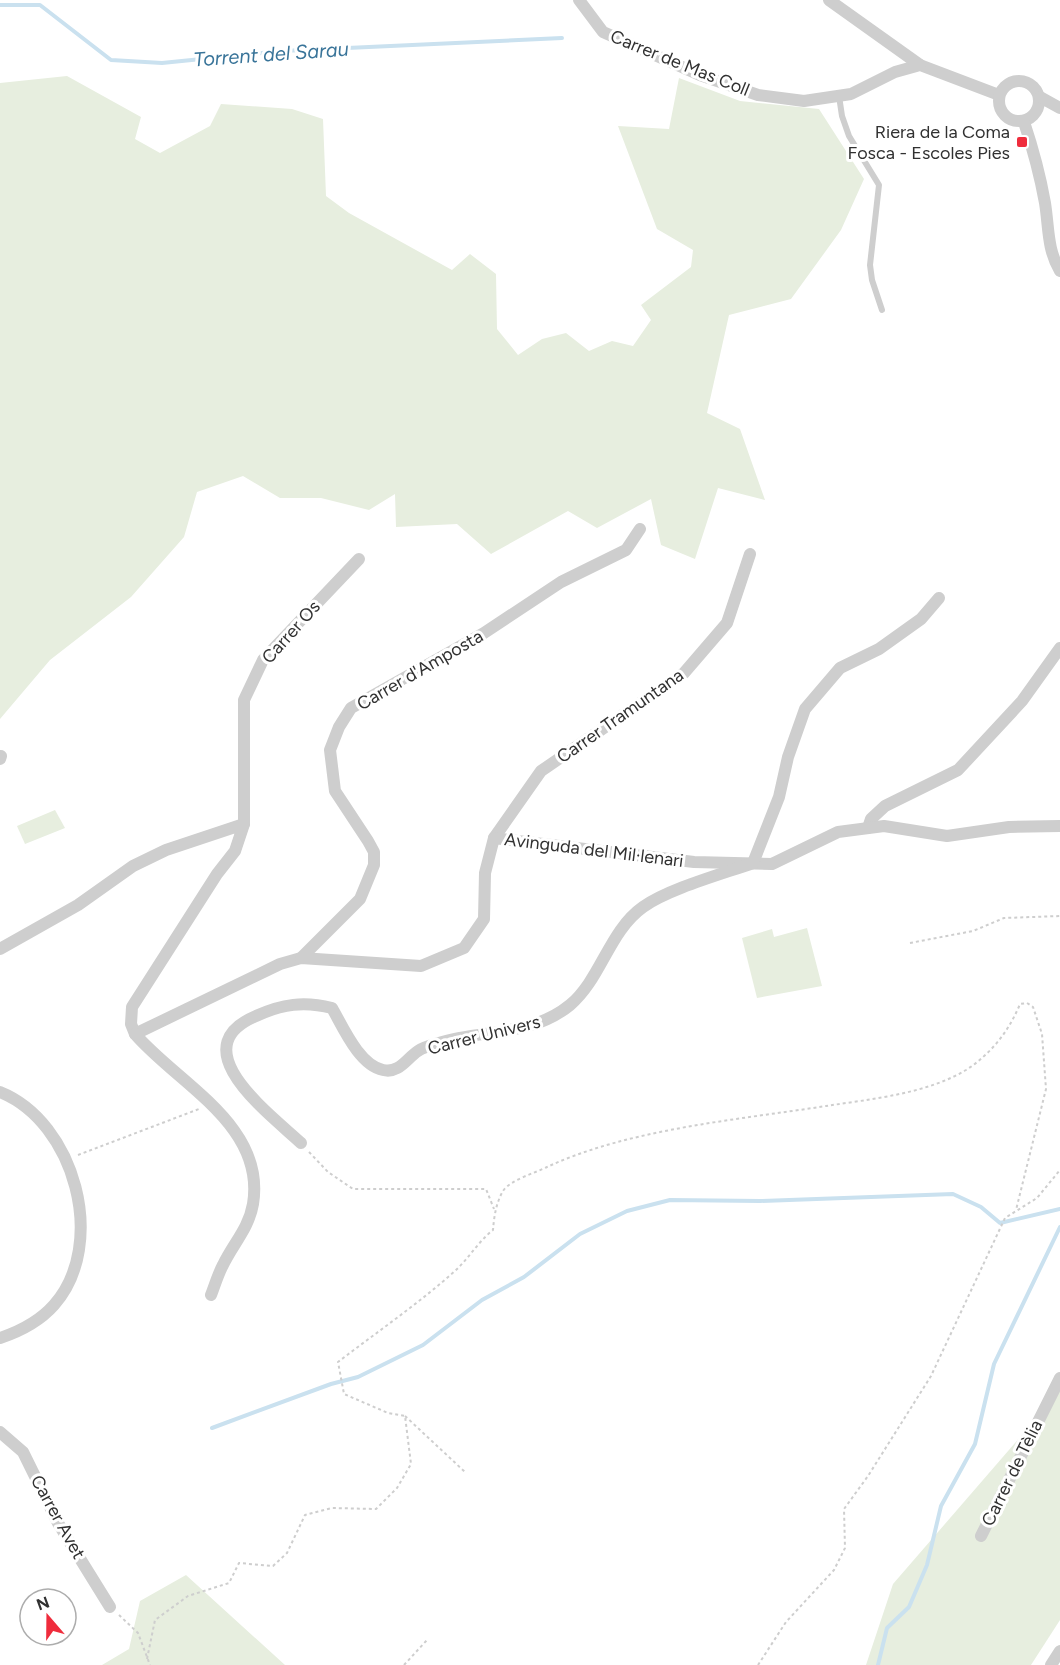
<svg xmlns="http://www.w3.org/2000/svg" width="1060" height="1665" viewBox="0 0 1060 1665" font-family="Figtree,sans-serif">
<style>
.green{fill:#e7eedf}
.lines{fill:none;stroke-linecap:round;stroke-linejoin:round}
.stream{stroke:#cae1ef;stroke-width:4}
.path{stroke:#cecece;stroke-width:2;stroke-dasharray:3 3;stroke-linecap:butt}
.service{stroke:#cecece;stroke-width:6}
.minor{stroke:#cecece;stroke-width:12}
.poi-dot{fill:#ef2c3c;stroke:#fff;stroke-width:2}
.labels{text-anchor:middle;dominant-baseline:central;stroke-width:6;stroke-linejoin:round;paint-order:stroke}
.street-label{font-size:18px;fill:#313131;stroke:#fff}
.poi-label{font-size:18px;fill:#313131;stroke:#fff;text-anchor:end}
.water-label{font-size:20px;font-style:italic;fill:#397499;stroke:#fff}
</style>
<rect width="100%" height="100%" fill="#fff"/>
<g class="green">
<polygon points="67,76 141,117 135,139 160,153 210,126 221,104 292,109 323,119 326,196 349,213 452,270 470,254 496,274 497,329 518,355 542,339 566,333 589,351 612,341 633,346 651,320 641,305 691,267 693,250 657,229 618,126 669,129 679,78 740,101 819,109 864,179 841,230 791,299 729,315 707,413 740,429 765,500 718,488 695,559 661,545 651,499 597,528 568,511 491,554 457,524 396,527 395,494 369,510 321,498 280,498 243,476 197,492 184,537 131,597 50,660 0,719 0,83"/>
<polygon points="55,810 65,828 25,844 17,826"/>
<polygon points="807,928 822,986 757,998 742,938 772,929 774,937"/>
<polygon points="1060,1391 1060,1620 1031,1665 866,1665 893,1584"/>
<polygon points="186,1575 285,1665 102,1665 129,1649 140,1601"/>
</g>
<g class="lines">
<g class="stream">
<polyline points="0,5 40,5 111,60 162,63 282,51 562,38"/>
<polyline points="212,1428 331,1384 358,1377 423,1345 482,1300 524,1277 580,1234 627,1211 670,1200 760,1201 953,1194 981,1207 1000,1223 1060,1209"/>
<polyline points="878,1665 887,1628 909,1607 927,1565 941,1506 975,1444 994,1364 1060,1227"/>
</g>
<g class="path">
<polyline points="910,943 973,931 1004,918 1060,916"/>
<polyline points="309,1152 328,1172 353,1189 486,1189 494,1209"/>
<polyline points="78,1155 199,1109"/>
<polyline points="405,1416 465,1472"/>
<polyline points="119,1615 138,1633 150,1665"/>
<path d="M147,1659L155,1620L188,1596L229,1583L239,1563L273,1566L287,1553L305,1515L332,1508L376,1509L397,1488L411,1464L405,1416L388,1413L344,1394L338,1362C377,1332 418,1304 455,1271C469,1258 478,1242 493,1230C494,1217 496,1203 503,1191C510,1180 535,1173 547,1167C629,1129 736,1120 826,1106C871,1099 926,1094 966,1070C991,1054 1009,1031 1020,1004L1027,1003L1033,1007L1042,1034L1046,1089L1016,1210"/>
<polyline points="404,1665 427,1640"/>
<polyline points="758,1665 786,1622 834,1570 845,1548 844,1509 868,1476 931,1376 1005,1218 1037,1198 1060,1170"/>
</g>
<polyline class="service" points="839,96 842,116 849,136 879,185 870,265 872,280 882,310"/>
<g class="minor">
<polyline points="579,0 603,32 700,75 758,95 804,101 851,94 895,72 920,65 999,95"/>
<polyline points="829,0 920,65"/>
<circle cx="1019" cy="101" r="20"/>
<polyline points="1040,97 1060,108"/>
<path d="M1024,122C1033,149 1040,175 1045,203C1049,228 1047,249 1060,271"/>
<polyline points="0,759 1,756"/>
<polyline points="244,824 244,700 263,660 359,559"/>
<polyline points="868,828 871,819 885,806 958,770 1022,701 1060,648"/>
<polyline points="494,838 541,771 684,673 727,623 750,554"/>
<polyline points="0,949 78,905 133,866 166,850 244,824 235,851 217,874 132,1007 131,1024 135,1034 280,964 301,958 421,966 464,948 484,919 485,873 494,838 694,862 772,864 838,832 884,826 947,836 1009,827 1060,826"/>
<polyline points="301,958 360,899 374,865 374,852 368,841 335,791 330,750 339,727 351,708 484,633 561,582 626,550 640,529"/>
<path d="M135,1034C178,1084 266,1125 253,1204C249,1228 233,1244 223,1265C218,1274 215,1285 211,1295"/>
<path d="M0,1092C75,1122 108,1244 54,1305C39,1322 21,1331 0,1338"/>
<path d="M301,1143C270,1114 180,1048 256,1016C282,1004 304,1001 332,1008C343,1027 359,1065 383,1070C399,1074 407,1058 418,1051C424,1047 432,1045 439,1043C483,1029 531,1037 570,1005C601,979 609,931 643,907C668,889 722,874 753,863L779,797L788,757L805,709L840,668L879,649L921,619L939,598"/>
<polyline points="0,1432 23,1452 58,1523 110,1607"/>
<polyline points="981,1536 1060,1378"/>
<polyline points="1051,1665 1060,1651"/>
</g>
</g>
<rect class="poi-dot" x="1016" y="136" width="12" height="12" rx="3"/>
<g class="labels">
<g class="street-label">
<text transform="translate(680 63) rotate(22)">Carrer de Mas Coll</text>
<text transform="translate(291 632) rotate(-48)">Carrer Os</text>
<text transform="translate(420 670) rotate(-30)">Carrer d'Amposta</text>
<text transform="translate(620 716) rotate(-35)">Carrer Tramuntana</text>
<text transform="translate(594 850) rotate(7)">Avinguda del Mil·lenari</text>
<text transform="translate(484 1035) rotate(-14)">Carrer Univers</text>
<text transform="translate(1012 1473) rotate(-64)">Carrer de Tèlia</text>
<text transform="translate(58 1517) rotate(61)">Carrer Avet</text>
</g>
<g class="poi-label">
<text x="1010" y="132">Riera de la Coma<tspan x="1010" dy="21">Fosca - Escoles Pies</tspan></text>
</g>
<g class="water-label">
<text transform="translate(271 54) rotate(-4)">Torrent del Sarau</text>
</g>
</g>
<g transform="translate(48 1617) rotate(340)"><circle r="28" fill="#ffffff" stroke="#adadad" stroke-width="1.5"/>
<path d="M0-4.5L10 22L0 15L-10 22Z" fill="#ef2c3c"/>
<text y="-9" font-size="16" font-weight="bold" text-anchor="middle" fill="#313131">N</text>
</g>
</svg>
